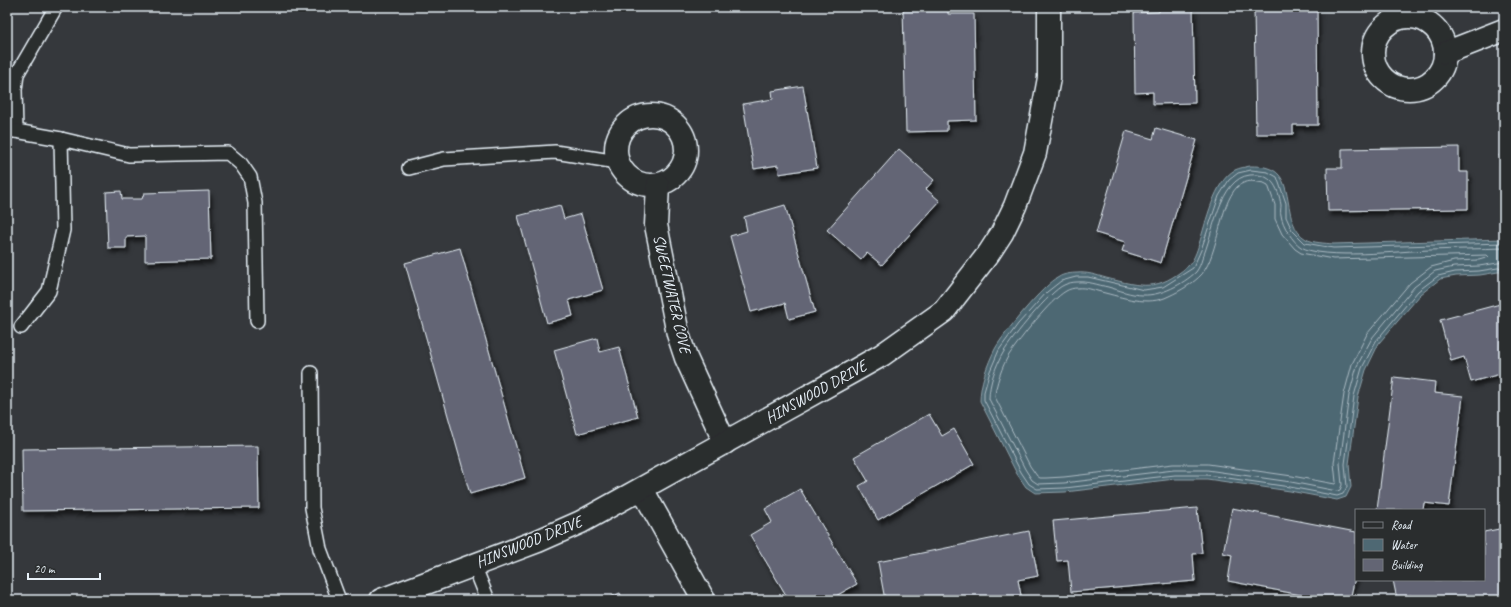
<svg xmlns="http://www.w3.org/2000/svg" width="1511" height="607" viewBox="0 0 1511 607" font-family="Caveat,sans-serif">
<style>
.water{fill:#4e6873;stroke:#8c9fa8}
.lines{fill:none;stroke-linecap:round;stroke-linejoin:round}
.shore{stroke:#aabac3;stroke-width:1}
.building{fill:#636574;stroke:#e8f1f8;filter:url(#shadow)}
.lane-casing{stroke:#e8f1f8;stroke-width:16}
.street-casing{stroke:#e8f1f8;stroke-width:25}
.lane{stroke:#2a2d2e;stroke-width:13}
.street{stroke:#2a2d2e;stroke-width:22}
.labels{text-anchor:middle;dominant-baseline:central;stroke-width:4;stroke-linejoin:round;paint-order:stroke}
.street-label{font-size:16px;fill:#e8f1f8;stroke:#2a2d2e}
</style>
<defs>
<filter id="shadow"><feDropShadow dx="2.5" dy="4.5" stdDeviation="2" flood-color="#0009"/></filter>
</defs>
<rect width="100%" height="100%" fill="#35383c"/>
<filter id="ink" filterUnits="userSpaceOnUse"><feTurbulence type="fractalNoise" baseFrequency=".025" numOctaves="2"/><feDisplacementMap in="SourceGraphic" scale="8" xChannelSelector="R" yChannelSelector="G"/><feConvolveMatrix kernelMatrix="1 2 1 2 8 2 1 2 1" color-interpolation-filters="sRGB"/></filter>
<g filter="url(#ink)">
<path class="water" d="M1250,166C1256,166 1263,166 1268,168C1297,176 1280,224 1306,239C1313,243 1325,243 1333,244L1504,239V271L1480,275L1456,276L1440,279L1421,294L1379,343L1366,370L1358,397L1349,464L1351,487L1346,497L1337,500L1290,491L1207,479H1175L1065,492L1035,493L1026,487L1017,474L980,401C980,384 987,365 995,349C1003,334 1044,284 1059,277C1063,274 1072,273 1077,273C1087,272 1096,275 1106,278C1143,287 1157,292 1188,266C1193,262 1197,251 1199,244C1206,223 1214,181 1235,170C1239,168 1245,167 1250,166Z"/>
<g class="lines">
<g class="shore">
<path d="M1251,181L1264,183L1268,185L1275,205V219L1282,234L1295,249L1301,253L1333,259L1487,255L1489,257L1479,260L1454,261L1431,267L1410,283L1367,334L1352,364L1344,394L1334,463L1336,482L1335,484L1292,476L1208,464H1173L1064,477L1046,478H1040L1037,476L1030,466L995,397C995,386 1003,364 1009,355C1020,339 1050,300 1066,291C1069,289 1074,288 1077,288C1086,287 1093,290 1101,292C1122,297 1148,307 1169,296C1180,291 1194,283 1202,274C1219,252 1219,206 1237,187C1241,183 1246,182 1251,181Z"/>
<polyline points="1504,243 1333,248 1305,243 1292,230 1286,217 1286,203 1277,177 1268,172 1251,170 1238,173 1229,180 1219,196 1201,250 1193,268 1163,287 1144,290 1088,277 1076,277 1061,281 1047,292 1018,324 999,350 990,371 984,392 984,400 1021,472 1029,484 1037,489 1065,488 1175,475 1207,475 1290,487 1337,496 1343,494 1347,487 1345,464 1354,396 1362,368 1376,341 1418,291 1438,276 1455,272 1479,271 1504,267"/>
<path d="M1504,248C1479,249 1455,249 1430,250C1401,251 1324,260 1301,247C1293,242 1282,225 1281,215C1280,212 1281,208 1281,205C1278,186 1271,173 1250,175C1219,178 1213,236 1202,259C1201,263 1199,268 1196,272C1183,284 1161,296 1143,295C1131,295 1119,290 1108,287C1098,285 1088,281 1077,282C1073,282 1068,283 1064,285C1050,291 1012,338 1003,353C996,365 989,384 989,399L1025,469L1032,480L1038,484L1064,483L1174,470H1207L1291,482L1337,491L1340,490L1342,485L1340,463L1349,395L1357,366L1372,338L1414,287L1435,271L1454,267L1479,266L1504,262"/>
</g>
</g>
<g class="building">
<polygon points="903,7 948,7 948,14 974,14 976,120 947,121 947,131 906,132"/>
<polygon points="1159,7 1193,7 1195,103 1153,104 1153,92 1135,93 1134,13 1159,12"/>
<polygon points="1254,7 1317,8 1318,125 1293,125 1293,134 1256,134"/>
<polygon points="803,86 817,168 779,174 778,165 754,169 743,104 773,99 772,91"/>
<polygon points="1156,128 1197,140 1161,263 1122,251 1125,242 1096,233 1126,131 1153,139"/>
<polygon points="1459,147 1459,172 1468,172 1468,209 1328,211 1327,168 1342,168 1342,149"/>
<polygon points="899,149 934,180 926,189 940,201 882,265 867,253 861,260 827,230"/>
<polygon points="1504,149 1504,159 1499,156"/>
<polygon points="121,191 122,199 142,199 144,193 209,191 211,259 145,261 145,236 126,237 126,248 108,248 106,192"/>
<polygon points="560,205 564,219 581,214 603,290 569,300 573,316 547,323 518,216"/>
<polygon points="785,205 815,312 789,319 785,303 751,312 730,236 747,231 744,217"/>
<polygon points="460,248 525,478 470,494 405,263"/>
<polygon points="1504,303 1504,373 1471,382 1464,357 1451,361 1440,320"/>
<polygon points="597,338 600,352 619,347 638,417 577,434 554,350"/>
<polygon points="1394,377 1435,382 1434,393 1463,396 1449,506 1424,503 1423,510 1377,510"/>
<polygon points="929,414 942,436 954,429 974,464 878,520 859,486 868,481 854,457"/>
<polygon points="258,446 259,508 23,511 22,449"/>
<polygon points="800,489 857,584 829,600 821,600 818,594 808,600 789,600 750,535 772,522 765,509"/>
<polygon points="1197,508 1202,553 1193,554 1195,581 1071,592 1068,560 1057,561 1053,521"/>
<polygon points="1232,508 1356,532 1356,573 1350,600 1327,600 1228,581 1232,555 1223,553"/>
<polygon points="1504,528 1504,600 1412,600 1411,595 1397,599 1393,580 1484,580 1484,532"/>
<polygon points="1029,531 1038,576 1018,580 1022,600 885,600 878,562"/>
<polygon points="620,593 623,600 603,600"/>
<polygon points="643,597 644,600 634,600"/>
</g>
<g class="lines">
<defs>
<g id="lane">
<polyline points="7,131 16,131 15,90 17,74 56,7"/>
<polyline points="16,131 61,139 129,155 228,153 241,164 250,177 255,203 257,321"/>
<polyline points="409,168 444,159 555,152 617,162"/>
<polyline points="21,327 49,291 63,230 61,139"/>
<polyline points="311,373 312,508 320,549 339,600"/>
<polyline points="474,565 488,600"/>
</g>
<g id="street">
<circle cx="1409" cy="53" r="36"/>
<polyline points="1445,53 1504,30"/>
<circle cx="651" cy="150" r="35"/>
<polyline points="658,185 656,225 678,334 686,358 725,443"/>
<polyline points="642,489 704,600"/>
<polyline points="381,600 538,541 581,522 852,372 882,355 944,311 989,253 1002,233 1015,206 1035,153 1049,78 1049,7"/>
</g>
</defs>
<use href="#lane" class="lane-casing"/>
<use href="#street" class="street-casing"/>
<use href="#lane" class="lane"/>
<use href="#street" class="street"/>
</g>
</g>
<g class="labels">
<g class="street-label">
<text transform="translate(672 294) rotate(77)">SWEETWATER COVE</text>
<text transform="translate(816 392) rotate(-29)">HINSWOOD DRIVE</text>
<text transform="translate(529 542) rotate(-22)">HINSWOOD DRIVE</text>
</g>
</g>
<rect width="1511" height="607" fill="none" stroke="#2a2d2e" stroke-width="24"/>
<rect x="12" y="12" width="1487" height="583" fill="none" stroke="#e8f1f8" stroke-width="1.5" filter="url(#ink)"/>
<rect x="1355" y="509" width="130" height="72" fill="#2a2d2e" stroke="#767b7f"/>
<rect x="1363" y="522" width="20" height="6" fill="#2a2d2e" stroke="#767b7f"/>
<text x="1391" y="529" font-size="12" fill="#e8f1f8">Road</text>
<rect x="1363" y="539" width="20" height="12" fill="#4e6873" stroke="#767b7f"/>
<text x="1391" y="549" font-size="12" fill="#e8f1f8">Water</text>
<rect x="1363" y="559" width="20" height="12" fill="#636574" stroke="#767b7f"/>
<text x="1391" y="569" font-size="12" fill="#e8f1f8">Building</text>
<path d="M28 573v6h72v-6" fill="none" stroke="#e8f1f8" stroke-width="2"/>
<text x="34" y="573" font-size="12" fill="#e8f1f8" stroke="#2a2d2e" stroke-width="3" paint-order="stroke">20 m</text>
</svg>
